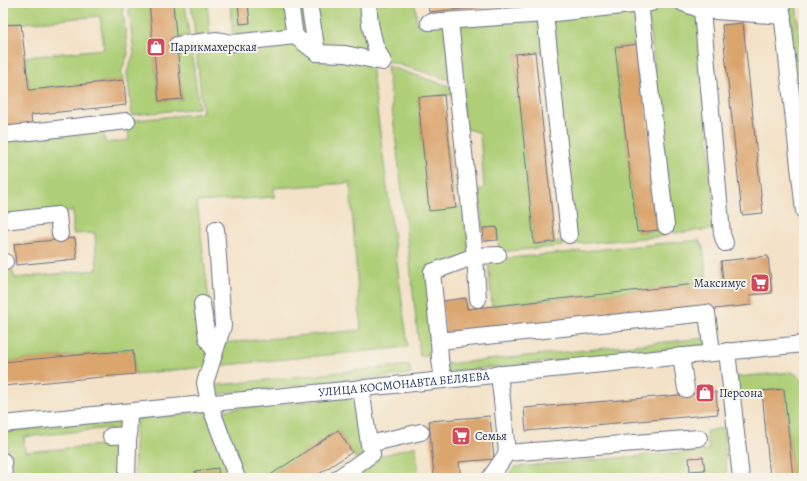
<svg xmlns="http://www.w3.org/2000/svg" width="807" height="481" viewBox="0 0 807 481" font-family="Alegreya,serif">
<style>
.green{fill:#aecf77;stroke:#647f6a;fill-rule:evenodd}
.building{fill:#dba56e}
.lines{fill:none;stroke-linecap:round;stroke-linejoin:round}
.minor-casing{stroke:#676e83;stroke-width:18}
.minor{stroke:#fff;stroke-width:16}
.labels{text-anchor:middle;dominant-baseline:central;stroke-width:4;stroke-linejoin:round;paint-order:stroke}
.poi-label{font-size:12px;fill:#1b2f5e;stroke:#f7f3e8;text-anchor:start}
.street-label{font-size:12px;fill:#1b2f5e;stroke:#f7f3e8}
</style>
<rect width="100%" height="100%" fill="#f7f3e8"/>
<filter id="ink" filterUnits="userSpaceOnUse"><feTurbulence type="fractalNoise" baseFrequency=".025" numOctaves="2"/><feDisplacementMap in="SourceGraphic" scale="8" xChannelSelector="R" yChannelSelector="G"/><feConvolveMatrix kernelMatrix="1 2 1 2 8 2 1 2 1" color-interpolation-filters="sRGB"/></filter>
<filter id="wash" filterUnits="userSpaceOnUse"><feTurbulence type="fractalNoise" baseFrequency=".012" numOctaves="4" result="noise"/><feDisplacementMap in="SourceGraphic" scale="16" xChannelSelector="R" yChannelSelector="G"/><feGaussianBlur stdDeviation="0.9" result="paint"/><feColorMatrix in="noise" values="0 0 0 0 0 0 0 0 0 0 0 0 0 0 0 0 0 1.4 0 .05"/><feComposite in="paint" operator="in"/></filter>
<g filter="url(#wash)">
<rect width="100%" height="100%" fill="#f3e2c7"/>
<g class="green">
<polygon points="3,3 122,3 128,54 121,72 124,80 29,90 25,57 104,49 100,16 3,25"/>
<polygon points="128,3 149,3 159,101 182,99 177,49 191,48 199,108 132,115 127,72 134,53"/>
<polygon points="173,3 185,3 189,36 176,38"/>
<polygon points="191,3 207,3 210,34 195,36"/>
<path d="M230,3H238L241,24L250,23L248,3H415L417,24H446L451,80L387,61L371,64L408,347L135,374L133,350L3,362V267H11L15,278L97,270L95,233L73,234V211L3,216V145L6,140L103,129L105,143L129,140L127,121L203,113L196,48L233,43ZM350,183L361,330L224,343L196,308L209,300L197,202L274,197V188Z"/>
<polygon points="555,3 625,3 637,8 639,44 615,47 637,232 664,230 665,236 575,244 551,18 557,17"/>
<polygon points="789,3 796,3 804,76 804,146"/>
<polygon points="675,5 698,14 716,229 674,233 647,8"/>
<polygon points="542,18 546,52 515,54 534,244 563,241 563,246 499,252 497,228 483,228 479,190 484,188 480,133 465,128 455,24"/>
<polygon points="387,66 452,87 452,95 444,95 418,98 429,210 464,206 470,254 429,270 435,355 420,356 404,209"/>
<polygon points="699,240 703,246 707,283 492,306 488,260"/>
<polygon points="706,338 706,346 447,372 446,364"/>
<polygon points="409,365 411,374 210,395 209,386"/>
<polygon points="792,372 804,380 804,478 793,478 784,389 738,393 736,377"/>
<polygon points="357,396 365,453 356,459 338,430 266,478 242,478 216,411"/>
<polygon points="207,411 231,478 219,478 218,468 195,471 196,478 134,478 136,419"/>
<path d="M125,419L123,478H9L6,431ZM110,428L112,444L25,452L24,437Z"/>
<polygon points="723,428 727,478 507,478 514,467 709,450 706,431"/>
<polygon points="416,446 418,478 348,478 377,457"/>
</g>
<g id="blocks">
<g class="building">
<polygon points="149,3 173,3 182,99 159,101"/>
<polygon points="238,3 248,3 250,23 240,24"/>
<polygon points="428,3 512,3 512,4 429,12"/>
<polygon points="743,23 763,213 742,215 722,25"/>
<polygon points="21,24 29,90 124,80 126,105 31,115 32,127 3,130 3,25"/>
<polygon points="639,44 660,230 637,232 615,47"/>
<polygon points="535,52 555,242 534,244 515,54"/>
<polygon points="444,95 456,208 429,211 418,97"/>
<polygon points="497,227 498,240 484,241 483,228"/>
<polygon points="75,238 77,259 16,265 14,244"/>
<polygon points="768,256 772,293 750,295 751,305 446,338 442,301 466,298 467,309 723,281 721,261"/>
<polygon points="133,350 135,374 3,386 3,362"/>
<polygon points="784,389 793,478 770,478 762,391"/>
<polygon points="716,392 718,414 526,431 524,408"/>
<polygon points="490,416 494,459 459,462 461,478 434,478 429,421"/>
<polygon points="338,430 352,452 313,478 266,478"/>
<polygon points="703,457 705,470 690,471 689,458"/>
<polygon points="218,468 219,478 196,478 195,471"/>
</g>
</g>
</g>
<g filter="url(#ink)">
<use href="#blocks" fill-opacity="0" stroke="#676e83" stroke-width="1"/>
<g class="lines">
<defs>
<g id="minor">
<polyline points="290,3 295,36 317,53 345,54 383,62 375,45 370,24 368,3"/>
<polyline points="309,3 317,53"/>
<polyline points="640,3 666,226"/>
<polyline points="683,3 702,10 783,16"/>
<polyline points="781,3 804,211"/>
<polyline points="702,10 722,234 725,243"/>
<polyline points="545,14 569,235"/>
<polyline points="450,21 475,256 478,299"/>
<polyline points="429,22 545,14 651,3"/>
<polyline points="177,45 217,40 233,43 295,36"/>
<polyline points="3,135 127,121"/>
<polyline points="3,221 58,215 60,234"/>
<polyline points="216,229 223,326 205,383 209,403 237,478"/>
<polyline points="3,262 5,262"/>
<polyline points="202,304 207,338 215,352"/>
<polyline points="439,341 707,313 712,353"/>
<polyline points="727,351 741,478"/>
<polyline points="681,356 686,389"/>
<polyline points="443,380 440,359 439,341 432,272 475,256 498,255"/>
<path id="s1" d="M3,424L804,344"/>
<polyline points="111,436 129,435"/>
<polyline points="369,444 421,432"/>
<polyline points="507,453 699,438"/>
<polyline points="3,461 4,478"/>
<polyline points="127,478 129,412"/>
<polyline points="338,478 372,454 369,444 361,388"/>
<polyline points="490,478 507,453 502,400 499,374"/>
</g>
</defs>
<use href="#minor" class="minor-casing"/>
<use href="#minor" class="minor"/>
</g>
</g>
<defs>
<symbol id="shop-square" viewBox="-11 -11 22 22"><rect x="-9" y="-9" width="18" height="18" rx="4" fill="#d1495b" stroke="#f7f3e8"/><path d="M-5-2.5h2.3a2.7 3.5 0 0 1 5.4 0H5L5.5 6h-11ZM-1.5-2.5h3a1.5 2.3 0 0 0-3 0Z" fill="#fff"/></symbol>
<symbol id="supermarket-square" viewBox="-11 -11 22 22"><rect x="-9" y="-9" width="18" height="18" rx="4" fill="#d1495b" stroke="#f7f3e8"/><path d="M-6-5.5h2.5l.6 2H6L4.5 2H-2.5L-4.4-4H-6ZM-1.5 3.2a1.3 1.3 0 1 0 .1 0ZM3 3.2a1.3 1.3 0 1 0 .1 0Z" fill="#fff"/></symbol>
</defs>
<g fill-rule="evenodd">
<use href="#shop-square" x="145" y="36" width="22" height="22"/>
<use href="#supermarket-square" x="749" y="272" width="22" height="22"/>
<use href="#shop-square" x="694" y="382" width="22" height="22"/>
<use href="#supermarket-square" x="450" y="425" width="22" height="22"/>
</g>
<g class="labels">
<g class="poi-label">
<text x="170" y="47">Парикмахерская</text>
<text x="746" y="283" text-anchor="end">Максимус</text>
<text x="719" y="393">Персона</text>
<text x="475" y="436">Семья</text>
</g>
<g class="street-label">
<text stroke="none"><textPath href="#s1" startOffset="403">УЛИЦА КОСМОНАВТА БЕЛЯЕВА</textPath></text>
</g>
</g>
<rect width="807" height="481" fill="none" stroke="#f7f3e8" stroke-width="16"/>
</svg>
